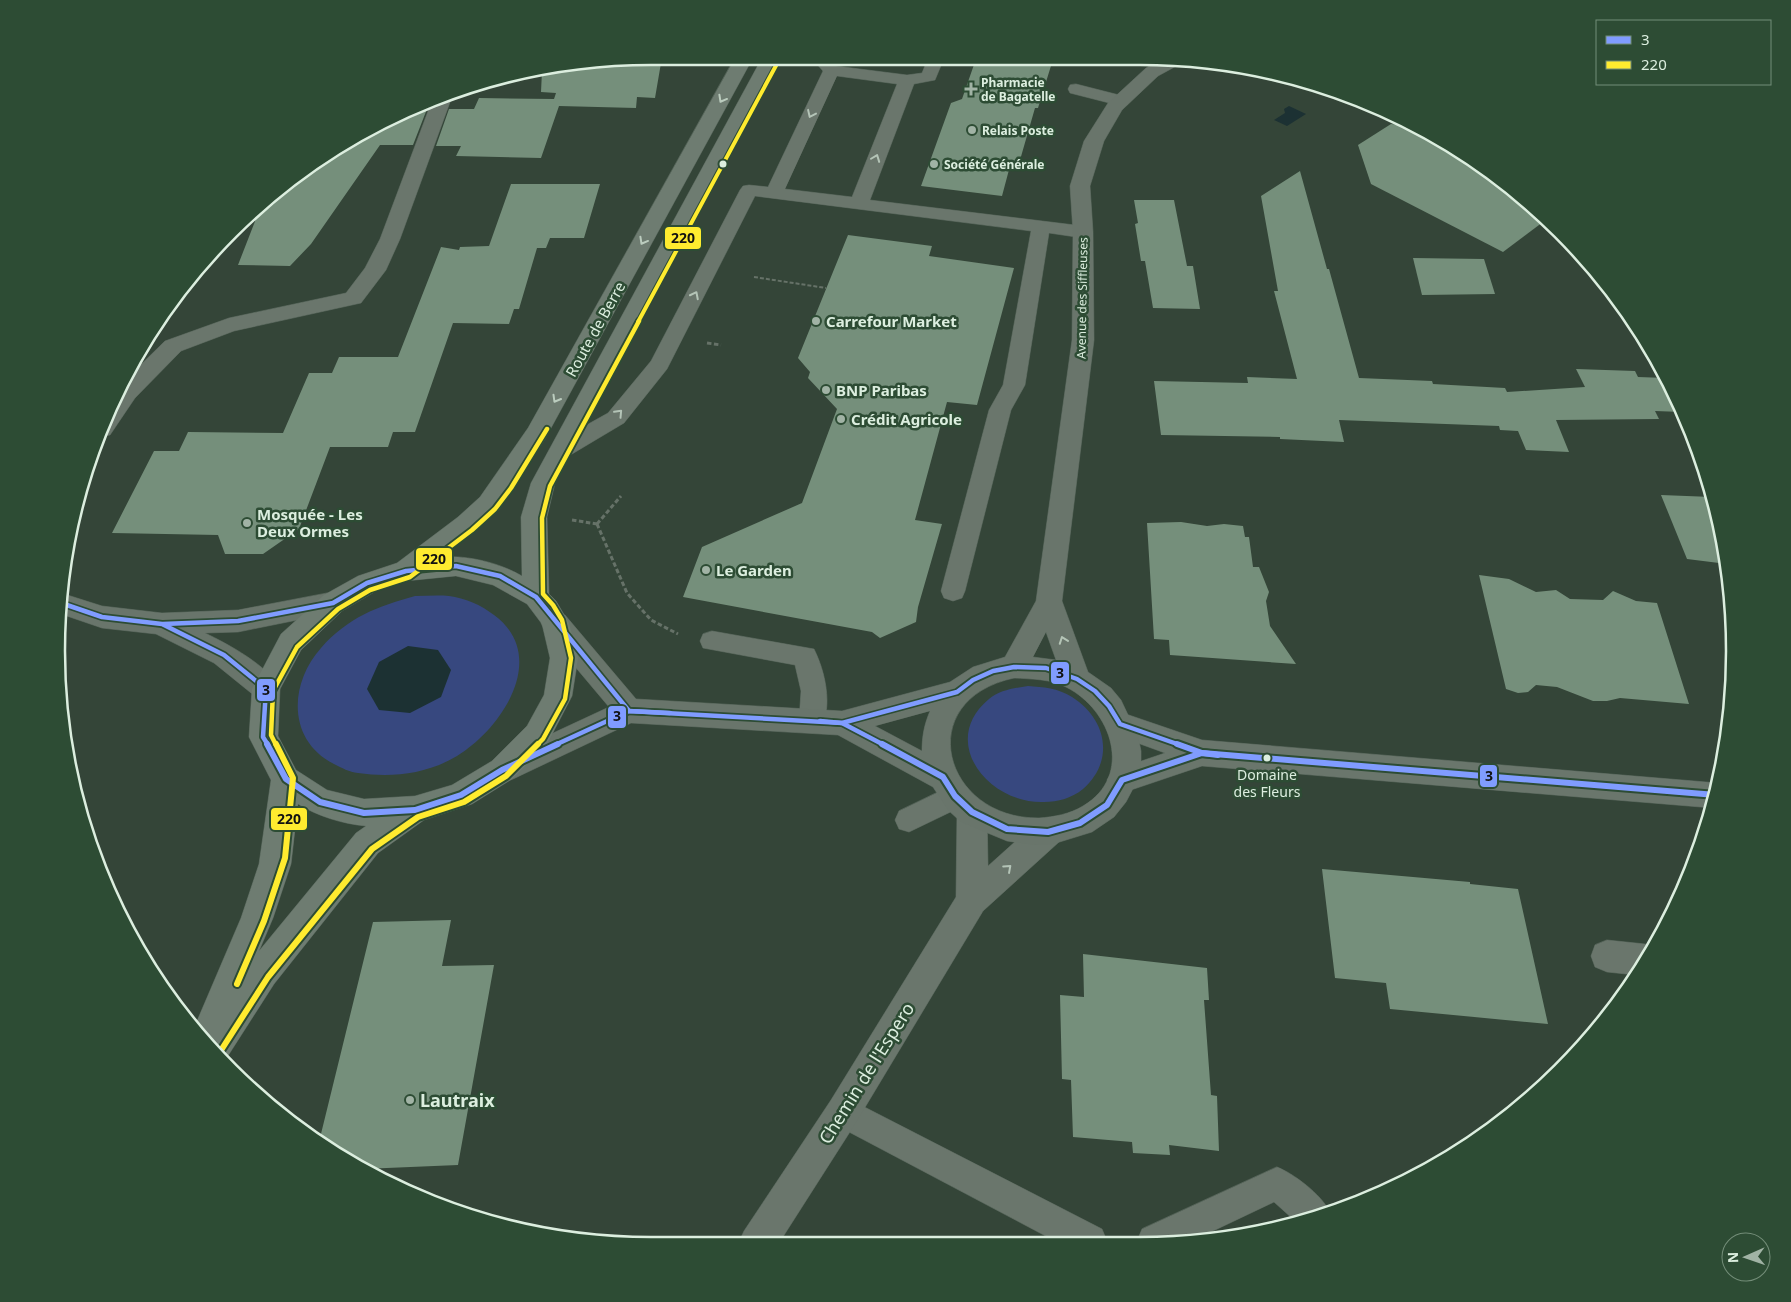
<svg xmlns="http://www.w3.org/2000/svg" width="1791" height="1302" viewBox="0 0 1791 1302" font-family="'Noto Sans',sans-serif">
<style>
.green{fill:#37487f}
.water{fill:#1c3133}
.building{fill:#758f7b}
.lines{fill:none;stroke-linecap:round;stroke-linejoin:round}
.lane-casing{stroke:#526156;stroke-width:1}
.street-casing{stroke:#526156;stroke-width:1}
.secondary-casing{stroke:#526156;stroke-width:1}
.primary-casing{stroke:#526156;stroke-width:1}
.path-far1{stroke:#667268;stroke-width:2;stroke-dasharray:4 2;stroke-linecap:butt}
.path{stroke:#667268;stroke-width:3;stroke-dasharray:4.5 2.5;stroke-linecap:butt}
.lane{fill:#6a766c;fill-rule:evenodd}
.street{fill:#6a766c;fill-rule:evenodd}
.secondary{fill:#69756b;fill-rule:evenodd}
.primary{fill:#6e7c71;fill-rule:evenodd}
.bus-1-far1-casing{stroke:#2d4c34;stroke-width:8}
.bus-1-casing{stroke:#2d4c34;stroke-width:10}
.bus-2-far2-casing{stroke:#2d4c34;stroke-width:6}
.bus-2-far1-casing{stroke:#2d4c34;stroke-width:8}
.bus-2-casing{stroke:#2d4c34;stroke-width:10}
.bus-1-far1{stroke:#809cff;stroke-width:4.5}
.bus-1{stroke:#809cff;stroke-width:6}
.bus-2-far2{stroke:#ffeb2f;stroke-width:4}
.bus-2-far1{stroke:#ffeb2f;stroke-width:4.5}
.bus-2{stroke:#ffeb2f;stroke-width:6}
.oneway{stroke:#bbccbe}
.oneway2{stroke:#b4c4b7}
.oneway3{stroke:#b4c4b6}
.poi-dot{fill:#a1b3a5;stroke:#2d4c34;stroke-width:2}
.bus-dot{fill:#dceedf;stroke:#2d4c34;stroke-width:2}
.labels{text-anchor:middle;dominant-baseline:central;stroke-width:5;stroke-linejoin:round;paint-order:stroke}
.far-poi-label{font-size:12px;font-weight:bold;fill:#dceedf;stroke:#2d4c34;text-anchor:start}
.far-street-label{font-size:12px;fill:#dceedf;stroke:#2d4c34}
.bus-label{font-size:14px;fill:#dceedf;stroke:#2d4c34}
.poi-label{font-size:15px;font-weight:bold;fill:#dceedf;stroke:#2d4c34;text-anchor:start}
.street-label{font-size:15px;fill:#dceedf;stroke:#2d4c34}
.near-street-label{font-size:18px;fill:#dceedf;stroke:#2d4c34}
.near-poi-label{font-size:18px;font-weight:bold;fill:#dceedf;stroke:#2d4c34;text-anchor:start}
.rim{fill:none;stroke:#dceedf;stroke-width:2.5}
.line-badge{stroke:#2d4c34;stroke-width:2}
.pale-badge-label{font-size:14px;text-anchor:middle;font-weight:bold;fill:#111}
</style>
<rect width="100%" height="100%" fill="#344538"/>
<g class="green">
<path d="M415,596C426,596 438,595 449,596C465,598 481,605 494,615C550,656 502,729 457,756C427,774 392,778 358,773C349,772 342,768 334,764C287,740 289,684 321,648C347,618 378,606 415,596Z"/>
<path d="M1028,686C1043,687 1058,688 1072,697C1107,719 1115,761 1083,789C1072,798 1058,802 1044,802C988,804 938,741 989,699C1000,690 1014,688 1028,686Z"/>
</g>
<g class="water">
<polygon points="1289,106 1306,114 1287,126 1274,120 1285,113 1284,109"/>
<polygon points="408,646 438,650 451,670 441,697 410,713 379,710 367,689 379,662"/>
</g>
<g class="building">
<polygon points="977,56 1054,56 1038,108 1035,108 1018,167 1010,166 1002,196 921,186 951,103 962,99"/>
<polygon points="647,57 645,63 661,63 655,98 637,97 636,108 559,106 541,158 456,156 461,146 436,146 449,109 474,109 479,98 554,99 556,93 541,92 542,71"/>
<polygon points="410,109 427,109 413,145 380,145 311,244 290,266 238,265 259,211 321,156"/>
<polygon points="1391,124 1418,127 1438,136 1532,204 1547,219 1503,252 1371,184 1358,145"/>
<polygon points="1300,171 1327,269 1329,269 1359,378 1432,381 1433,384 1505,388 1507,392 1585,387 1576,369 1635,371 1638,377 1666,378 1682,412 1655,411 1659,419 1556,420 1569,452 1526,450 1518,431 1500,430 1499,426 1339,420 1344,442 1280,439 1280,437 1161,435 1154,381 1248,383 1247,377 1297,379 1274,291 1278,291 1261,196"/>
<polygon points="511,184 600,184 584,238 550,238 546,248 537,248 519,309 514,309 509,324 453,323 415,432 393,432 388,447 330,447 299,529 263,554 225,554 218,535 112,533 154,451 179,451 188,432 283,433 309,373 332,373 339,357 398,357 441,247 459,250 460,247 489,246"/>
<polygon points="1134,200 1174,200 1187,266 1193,266 1200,309 1153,308 1145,261 1141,261 1135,224 1138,223"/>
<polygon points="848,235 932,246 929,256 1014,268 977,405 947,402 915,520 942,524 918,607 916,622 880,638 872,632 683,597 702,547 802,503 837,409 808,378 810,372 798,358"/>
<polygon points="1413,258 1484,259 1495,294 1422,295"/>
<polygon points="1661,495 1712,497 1727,564 1687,559"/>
<polygon points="1181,522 1207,526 1224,524 1243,526 1245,537 1249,537 1253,567 1259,567 1269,592 1266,601 1270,626 1296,664 1170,655 1169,640 1154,639 1147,523"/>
<polygon points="1479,575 1509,579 1536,592 1556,590 1570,599 1603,600 1613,591 1636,601 1657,603 1689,704 1620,698 1607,701 1593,701 1557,687 1536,685 1528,692 1518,693 1506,689"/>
<polygon points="1322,869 1470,882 1470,884 1518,889 1548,1024 1390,1009 1386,983 1335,978"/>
<polygon points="451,920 442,966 494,965 458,1165 363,1169 319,1142 373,922"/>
<polygon points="1083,954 1207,968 1209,1000 1204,1000 1211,1095 1217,1096 1219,1151 1169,1145 1170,1155 1133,1153 1132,1142 1073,1137 1071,1080 1062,1079 1060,995 1084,997"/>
</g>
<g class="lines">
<defs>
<g id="lane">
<path d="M818,56H834L831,61L836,66L907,75L922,73L929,56H945L935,80L914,84L870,200L1083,226L1090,228L1092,232L1090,236L1083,238L1049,233L1025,385L1011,410L965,591L962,598L953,601L944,598L941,591L989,410L1003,385L1031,231L755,196L667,369L624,423L572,454L564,456L556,454L553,448L556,442L608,413L651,361L740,190L743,186L749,185L768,187L823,71L815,62ZM837,76L897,84L852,197L785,189Z"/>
<polygon points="1076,84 1127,97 1129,101 1127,105 1121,106 1070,93 1068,89 1070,85"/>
<path d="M712,631L814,649C825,671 833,705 821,729L812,732L803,729L799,721L801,691L795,665L703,648L700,641L703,634Z"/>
<polygon points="955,784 965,787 969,796 965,805 909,832 899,829 895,820 899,811"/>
<polygon points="843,1096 1102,1229 1107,1241 1057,1242 832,1123 827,1112 832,1101"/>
<path d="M1277,1167C1293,1173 1322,1195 1329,1211L1294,1220L1274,1202L1192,1241H1137L1142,1229Z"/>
</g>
<g id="street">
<polygon points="452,92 453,94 400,239 386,270 361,303 234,331 181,351 135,398 110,435 99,437 117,388 165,341 229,318 346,293 365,268 380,239 433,98"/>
<polygon points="1120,712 1202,740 1718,783 1713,808 1202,766 1122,793 1112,789 1107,780 1112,771 1165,753 1110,733 1106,724 1110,715"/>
<polygon points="972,798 983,802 987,812 988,866 1037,822 1048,818 1059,822 1063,832 1059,842 983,911 855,1124 779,1243 738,1244 744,1231 831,1100 956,897 957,812 961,802"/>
<polygon points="1607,940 1645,944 1653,947 1636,975 1607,972 1595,967 1591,956 1595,945"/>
</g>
<g id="secondary">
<path d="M1163,59L1183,60L1180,64L1158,76L1122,110L1104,141L1090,186L1093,232L1094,340L1062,601L1088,672L1111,688L1121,700L1138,736L1141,751V766L1137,781L1126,802L1114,817L1092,832L1053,844L1034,845L1007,841L961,822L948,810L933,787L838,735L631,723L513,779L503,783L493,779L488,770L493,761L609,707L545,631L541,623L545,615L555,612L565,615L636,699L842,711L950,682L973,667L1005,657L1036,601L1072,340L1073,232L1070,186L1084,141L1108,103L1146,68ZM1046,632L1056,660L1033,657ZM1014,678C1031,679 1051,679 1066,687C1112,710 1134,776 1083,806C1070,814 1054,817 1039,818C943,819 911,700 1014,678ZM930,711C924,725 922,737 922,751L875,726Z"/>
<path d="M333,592L342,595L346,603L342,611L238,632L205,633C228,644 269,666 280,689L276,697L266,701L256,697L214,663L156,634L102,628L61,614V593L102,606L162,613L238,610Z"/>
</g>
<path id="primary" d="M736,56H754L545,439L498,511L442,557C468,555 500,563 522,576L521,517L531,483L763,56H781L555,483L547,517L549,594L556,601L569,623L578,658L572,696L547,744L512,779L472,804L424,820L378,853L274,984L224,1062L204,1043L194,1028L241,918L259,864L271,780L249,737L252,689L281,634L324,595L358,576L397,563L458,517L480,497L528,428ZM456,576L493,585L527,604L542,624L550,658L544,695L527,726L492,761L452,785L415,796L364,799L327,790L296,770L278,736L280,689L301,650L342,611L376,591L406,581ZM298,804C317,816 343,824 366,826L356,833L259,951L273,918L291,864Z"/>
</defs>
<use href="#lane" class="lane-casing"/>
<use href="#street" class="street-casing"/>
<use href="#secondary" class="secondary-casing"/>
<use href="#primary" class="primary-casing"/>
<polyline class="path-far1" points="754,277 826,288"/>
<g class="path">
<polyline points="707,343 721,345"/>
<polyline points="572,520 597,524"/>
<polyline points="597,524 627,593 651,620 678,634"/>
<polyline points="597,524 621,496"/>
</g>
<use href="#lane" class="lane"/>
<use href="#street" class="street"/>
<use href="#secondary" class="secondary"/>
<use href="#primary" class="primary"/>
<defs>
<g id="bus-1-far1">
<polyline points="61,603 102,617 162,624 224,655 266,689 263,737 268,745"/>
<polyline points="163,624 238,621 333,603 367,583 406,571 456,566 500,576 536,597 629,711 670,713"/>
<polyline points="820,721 842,723 884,745"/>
<polyline points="555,745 629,711 842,723 957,692 973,680 993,671 1014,667 1046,668 1077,679 1095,691 1109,706 1120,724 1180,745"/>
</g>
<g id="bus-1">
<polyline points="267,744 286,779 320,802 364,813 415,810 461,795 502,770 558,744"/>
<polyline points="882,744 943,777 955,796 972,812 1007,829 1048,832 1080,823 1107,805 1122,780 1202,753 1218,755"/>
<polyline points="1177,744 1202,753 1716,795"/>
</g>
<polyline id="bus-2-far2" points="638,322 779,60"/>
<g id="bus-2-far1">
<polyline points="276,745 271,735 273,691 297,647 338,609 370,590 410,577 472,530 495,509 511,488 547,429"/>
<polyline points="537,745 543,739 565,699 571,658 562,620 553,605 543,594 542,518 550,486 639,321"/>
</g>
<g id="bus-2">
<polyline points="237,984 264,921 285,858 293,778 276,744"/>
<polyline points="218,1055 268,977 372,849 418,817 464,802 506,776 538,744"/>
</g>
</defs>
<use href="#bus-1-far1" class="bus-1-far1-casing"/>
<use href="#bus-1" class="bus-1-casing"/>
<use href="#bus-2-far2" class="bus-2-far2-casing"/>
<use href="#bus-2-far1" class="bus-2-far1-casing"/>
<use href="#bus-2" class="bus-2-casing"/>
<use href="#bus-1-far1" class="bus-1-far1"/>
<use href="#bus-1" class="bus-1"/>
<use href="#bus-2-far2" class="bus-2-far2"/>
<use href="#bus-2-far1" class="bus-2-far1"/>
<use href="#bus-2" class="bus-2"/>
</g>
<defs><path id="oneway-chevron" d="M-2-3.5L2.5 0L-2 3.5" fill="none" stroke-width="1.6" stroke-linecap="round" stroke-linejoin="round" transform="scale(1.25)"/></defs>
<g class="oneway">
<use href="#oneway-chevron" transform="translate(722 99) rotate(119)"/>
<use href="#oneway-chevron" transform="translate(643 241) rotate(119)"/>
<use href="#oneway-chevron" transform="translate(556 399) rotate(120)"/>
</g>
<g class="oneway2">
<use href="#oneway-chevron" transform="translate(811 114) rotate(115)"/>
<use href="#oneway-chevron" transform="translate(876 158) rotate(-69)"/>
<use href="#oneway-chevron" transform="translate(695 295) rotate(-63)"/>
<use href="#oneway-chevron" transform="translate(619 413) rotate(-47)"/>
<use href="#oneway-chevron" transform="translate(1008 868) rotate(-42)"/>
</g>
<use class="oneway3" href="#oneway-chevron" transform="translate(1063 640) rotate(-110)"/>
<g class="poi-dot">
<path d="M968.5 81.5h5v5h5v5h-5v5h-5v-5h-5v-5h5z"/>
<circle cx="972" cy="130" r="5"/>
<circle cx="934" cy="164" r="5"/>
<circle cx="816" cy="321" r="5"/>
<circle cx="826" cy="390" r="5"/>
<circle cx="841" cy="419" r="5"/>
<circle cx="247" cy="523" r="5"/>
<circle cx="706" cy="570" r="5"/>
<circle cx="410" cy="1100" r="5"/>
</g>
<g class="bus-dot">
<circle cx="723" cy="164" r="4.5"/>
<circle cx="1267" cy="758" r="4.5"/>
</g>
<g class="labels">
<g class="far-poi-label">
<text x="981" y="82">Pharmacie<tspan x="981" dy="14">de Bagatelle</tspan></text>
<text x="982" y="130">Relais Poste</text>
<text x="944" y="164">Société Générale</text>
</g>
<g class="far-street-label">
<text transform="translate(1082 298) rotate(-89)">Avenue des Siffleuses</text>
</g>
<g class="bus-label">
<text x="1267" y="774">Domaine<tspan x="1267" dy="17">des Fleurs</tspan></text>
</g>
<g class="poi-label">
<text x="826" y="321">Carrefour Market</text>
<text x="836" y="390">BNP Paribas</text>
<text x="851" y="419">Crédit Agricole</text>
<text x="257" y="514">Mosquée - Les<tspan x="257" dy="17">Deux Ormes</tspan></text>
<text x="716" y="570">Le Garden</text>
</g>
<g class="street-label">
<text transform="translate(595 329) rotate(-61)">Route de Berre</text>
</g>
<g class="near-street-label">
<text transform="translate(866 1073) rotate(-58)">Chemin de l'Espero</text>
</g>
<g class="near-poi-label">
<text x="420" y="1100">Lautraix</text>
</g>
</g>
<path d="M0 0H1791V1302H0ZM651 65H1140A586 586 0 0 1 1726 651V651A586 586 0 0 1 1140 1237H651A586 586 0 0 1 65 651V651A586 586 0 0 1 651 65Z" fill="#2d4c34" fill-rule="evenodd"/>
<path class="rim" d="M651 65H1140A586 586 0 0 1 1726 651V651A586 586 0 0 1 1140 1237H651A586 586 0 0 1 65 651V651A586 586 0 0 1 651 65Z"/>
<g class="line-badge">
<rect x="664" y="226" width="38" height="24" rx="5" fill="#ffeb2f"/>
<rect x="415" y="547" width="38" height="24" rx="5" fill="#ffeb2f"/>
<rect x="1050" y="661" width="20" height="24" rx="5" fill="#809cff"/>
<rect x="256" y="678" width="20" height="24" rx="5" fill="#809cff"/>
<rect x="607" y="705" width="20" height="24" rx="5" fill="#809cff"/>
<rect x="1479" y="764" width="19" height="24" rx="5" fill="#809cff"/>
<rect x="270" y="807" width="38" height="24" rx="5" fill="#ffeb2f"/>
</g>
<g class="pale-badge-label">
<text x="683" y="243">220</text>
<text x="434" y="564">220</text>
<text x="1060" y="678">3</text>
<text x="266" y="695">3</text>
<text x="617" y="721">3</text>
<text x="1489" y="781">3</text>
<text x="289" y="824">220</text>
</g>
<rect x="1596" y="20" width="175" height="65" fill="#2d4c34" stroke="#738d78"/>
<rect x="1606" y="36" width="25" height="8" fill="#809cff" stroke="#738d78"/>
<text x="1641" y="45" font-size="15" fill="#dceedf">3</text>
<rect x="1606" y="61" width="25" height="8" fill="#ffeb2f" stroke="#738d78"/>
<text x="1641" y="70" font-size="15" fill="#dceedf">220</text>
<g transform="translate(1746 1257) rotate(268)"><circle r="24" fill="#2d4c34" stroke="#738d78"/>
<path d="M0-4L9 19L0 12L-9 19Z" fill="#a1b3a5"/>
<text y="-8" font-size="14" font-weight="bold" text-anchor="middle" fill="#dceedf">N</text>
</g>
</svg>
